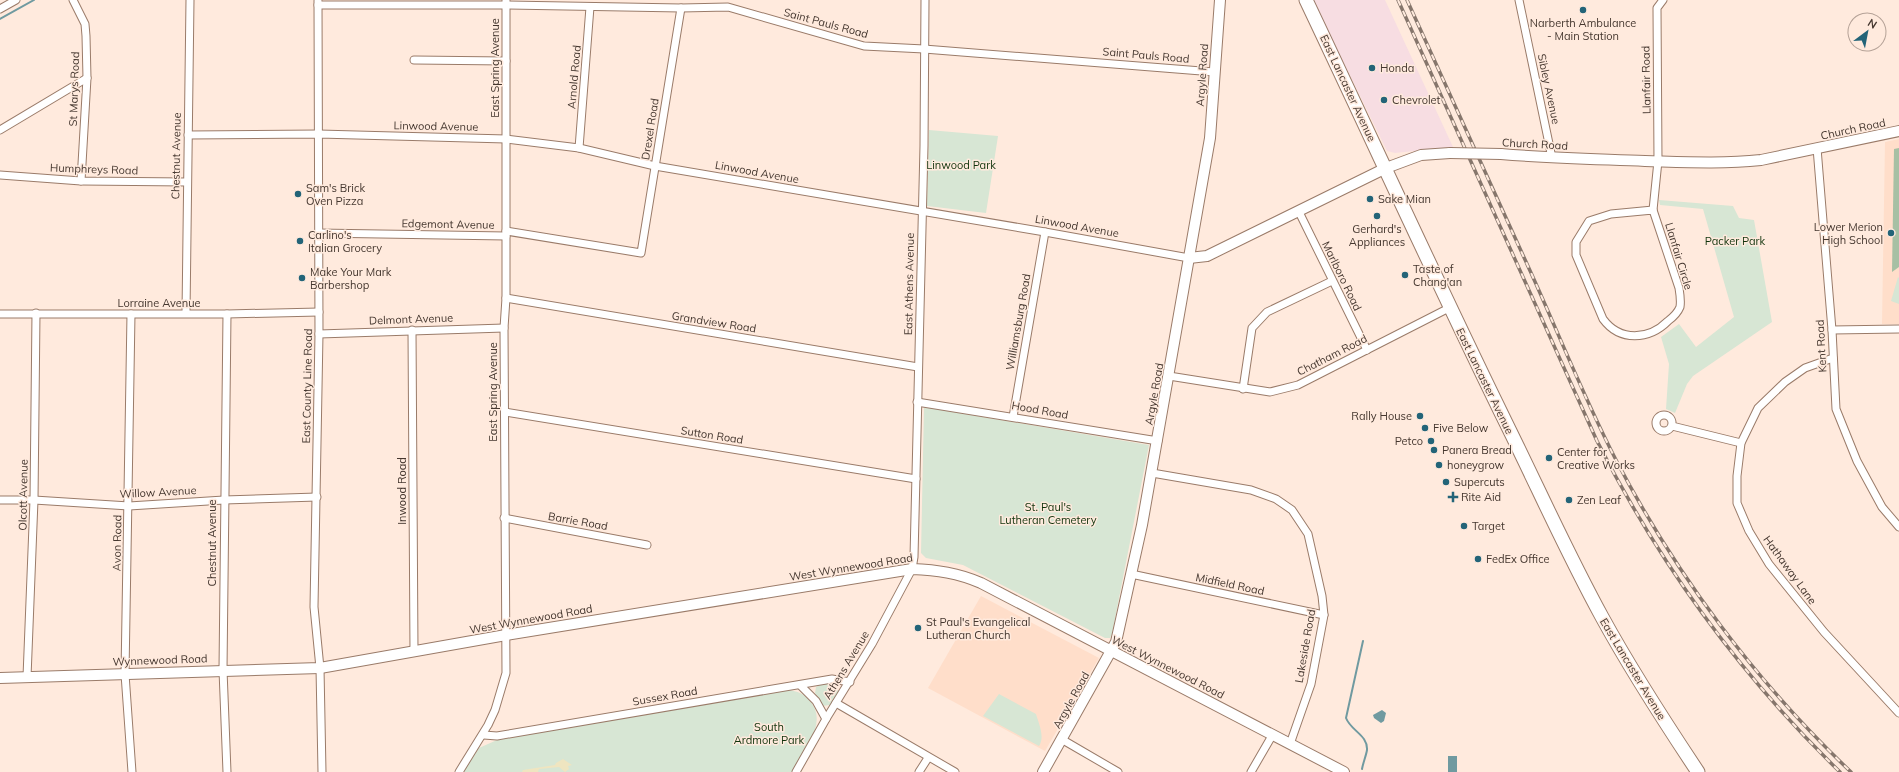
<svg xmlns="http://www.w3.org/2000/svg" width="1899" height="772" viewBox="0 0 1899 772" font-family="Mulish,sans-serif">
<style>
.commercial{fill:#f7dde2}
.built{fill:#ffdeca}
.green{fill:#d7e6d4}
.forest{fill:#a7c0a4}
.sand{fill:#efe5c0}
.water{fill:#709aa0}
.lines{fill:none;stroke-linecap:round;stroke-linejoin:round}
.stream{stroke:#709aa0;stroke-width:2}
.street-casing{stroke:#9a7b69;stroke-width:9}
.secondary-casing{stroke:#9a7b69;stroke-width:12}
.highway-casing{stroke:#9a7b69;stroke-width:15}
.street{stroke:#fff;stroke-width:7}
.secondary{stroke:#fff;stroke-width:10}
.highway{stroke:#fff;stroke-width:13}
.rail-casing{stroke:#86766c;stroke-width:3.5}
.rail{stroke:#ffeadd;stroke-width:2;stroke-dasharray:6;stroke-linecap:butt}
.secondary-bridge-casing{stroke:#9a7b69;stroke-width:12;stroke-linecap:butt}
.secondary-bridge{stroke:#fff;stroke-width:10}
.poi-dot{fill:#236478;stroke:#ffeadd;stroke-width:1.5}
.labels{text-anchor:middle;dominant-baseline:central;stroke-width:3;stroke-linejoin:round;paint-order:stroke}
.street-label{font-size:11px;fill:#45372f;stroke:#ffeadd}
.poi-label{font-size:11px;fill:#45372f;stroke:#ffeadd;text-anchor:start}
.park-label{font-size:11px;fill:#10330b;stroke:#ffeadd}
</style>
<rect width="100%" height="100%" fill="#ffeadd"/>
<polygon class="commercial" points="1313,0 1385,0 1453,147 1395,153 1387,151"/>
<g class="built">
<polygon points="1899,139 1899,324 1882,324 1885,142"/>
<polygon points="981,596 1099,658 1045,751 928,688"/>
</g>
<g class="green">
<polygon points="929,130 998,136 986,213 927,206"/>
<polygon points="1659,200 1733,206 1739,218 1754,220 1772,322 1693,376 1687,384 1675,413 1666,409 1669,364 1661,337 1679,324 1696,347 1734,317 1703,209 1660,205"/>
<polygon points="1898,277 1899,278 1899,304 1891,301"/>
<polygon points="924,407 1149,445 1112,634 1110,638 1105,638 963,565 926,558 921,553"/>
<path d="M824,683C832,684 834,686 839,692L830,705L822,706L815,693L816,687Z"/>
<path d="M788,690C797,691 805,694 810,701C829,723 803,752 792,772H463L479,748L497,740Z"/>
<path d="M999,694L1036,714C1039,724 1045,737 1039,746L983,716Z"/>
</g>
<polygon class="forest" points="1899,148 1899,267 1892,272 1894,149"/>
<polygon class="sand" points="563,759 572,765 568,766 569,769 565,772 559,767 539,769 538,772 522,772 523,770 555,765 556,763"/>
<g class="water">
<polygon points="1382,710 1386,713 1384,721 1381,723 1374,718 1373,715"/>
<rect x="1448" y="756" width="9" height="16"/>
</g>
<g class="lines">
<g class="stream">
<polyline points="0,19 34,0"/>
<path d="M1362,769C1363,763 1366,756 1367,750C1368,735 1351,731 1346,718L1363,641"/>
</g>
<defs>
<g id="street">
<polyline points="73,0 85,24 86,36 87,78 81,181"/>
<polyline points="1519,0 1552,158"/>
<polyline points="318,1 319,334 314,607 320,668 322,772"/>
<polyline points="318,5 506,5 681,8 728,7 864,46 924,49 1214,72"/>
<polyline points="0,9 16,0"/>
<polyline points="414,60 506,61"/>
<polyline points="0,130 87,78"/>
<polyline points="188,135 319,134 506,139 579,148 655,166 1045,232 1189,258"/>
<polyline points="579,148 590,7"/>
<polyline points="1817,148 1832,330 1836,409 1857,461 1882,507 1899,527"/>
<polyline points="0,175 81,181 187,182"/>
<path d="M1653,210L1679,288C1680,294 1681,301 1680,307C1678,312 1672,318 1668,321C1649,340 1620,342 1603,319L1576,255V242L1589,221L1611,214Z"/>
<polyline points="1653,210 1658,161 1657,8 1663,0"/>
<polyline points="1299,212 1367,350"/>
<polyline points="506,231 641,253 681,8"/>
<polyline points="318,233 506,236"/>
<polyline points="506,298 918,367"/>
<polyline points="186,313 190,0"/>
<polyline points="0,314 227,314 319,312"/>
<polyline points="131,314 125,674 132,772"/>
<polyline points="227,314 223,670 227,772"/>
<polyline points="412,330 414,652"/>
<polyline points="1832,330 1899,329"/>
<polyline points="319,334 504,328"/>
<polyline points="1833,358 1805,368 1785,382 1758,408 1741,443 1737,476 1737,503 1749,531 1769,564 1824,632 1899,713"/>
<polyline points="1169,376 1270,392 1298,385 1449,308"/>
<polyline points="1243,389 1252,328 1267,312 1332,281"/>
<polyline points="917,402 1158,441"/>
<polyline points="505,412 916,479"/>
<circle cx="1664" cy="423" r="8"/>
<polyline points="1013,417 1045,232"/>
<polyline points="1672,426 1741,443"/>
<polyline points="1152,473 1251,490 1276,499 1292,510 1308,534 1322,596 1324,615 1311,684 1290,744"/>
<polyline points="0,500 34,500 129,506 224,500 317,497"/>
<polyline points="504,518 647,545"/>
<polyline points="1131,574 1324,615"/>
<polyline points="27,677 34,500 36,313"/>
<polyline points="800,685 816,701 826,719"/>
<polyline points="836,703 955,772"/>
<polyline points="484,735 497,736 832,679 850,682"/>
<polyline points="1063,740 1118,772"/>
<polyline points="459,772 488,725 495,710 506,673 504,328 506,298 506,0"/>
<polyline points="796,772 826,719 872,644 912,569 914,557 924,146 925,0"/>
<polyline points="919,772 928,758"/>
<polyline points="1251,772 1273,734"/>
</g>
<g id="secondary">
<path d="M1501,154C1549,158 1597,159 1645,161C1684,162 1722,164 1761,160L1899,131"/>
<polyline points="1189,258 1207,256 1386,168 1421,155 1450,153"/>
<path d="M0,678L320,668L506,635L912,569C937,570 958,573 981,583L1344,772"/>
<polyline points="1043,772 1116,642 1142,525 1210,138 1220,0"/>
</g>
<path id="highway" d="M1306,0C1374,143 1439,287 1509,429C1540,492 1568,555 1602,617C1631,670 1664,721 1698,772"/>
</defs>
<use href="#street" class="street-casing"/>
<use href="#secondary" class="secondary-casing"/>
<use href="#highway" class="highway-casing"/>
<use href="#street" class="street"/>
<use href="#secondary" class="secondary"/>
<use href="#highway" class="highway"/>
<defs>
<g id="rail">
<path d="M1398,0L1597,441C1659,563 1741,676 1840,772"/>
<path d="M1407,0C1449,92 1490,184 1532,275C1560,337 1585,400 1616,460C1676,575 1757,683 1851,772"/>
</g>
</defs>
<use href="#rail" class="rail-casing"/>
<use href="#rail" class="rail"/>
<defs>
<polyline id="secondary-bridge" points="1450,153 1501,154"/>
</defs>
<use href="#secondary-bridge" class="secondary-bridge-casing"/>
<use href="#secondary-bridge" class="secondary-bridge"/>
</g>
<g class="poi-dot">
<circle cx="1583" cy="10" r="4"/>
<circle cx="1372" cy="68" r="4"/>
<circle cx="1384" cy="100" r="4"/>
<circle cx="298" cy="194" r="4"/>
<circle cx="1370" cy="199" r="4"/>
<circle cx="1377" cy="216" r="4"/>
<circle cx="1891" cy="233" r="4"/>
<circle cx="300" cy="241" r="4"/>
<circle cx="1405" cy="275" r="4"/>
<circle cx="302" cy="278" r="4"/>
<circle cx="1420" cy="416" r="4"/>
<circle cx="1425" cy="428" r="4"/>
<circle cx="1431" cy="441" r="4"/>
<circle cx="1434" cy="450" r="4"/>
<circle cx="1549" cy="458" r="4"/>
<circle cx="1439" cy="465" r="4"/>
<circle cx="1446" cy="482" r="4"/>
<path d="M1451 491h4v4h4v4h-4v4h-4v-4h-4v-4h4z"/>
<circle cx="1569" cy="500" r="4"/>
<circle cx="1464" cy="526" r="4"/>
<circle cx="1478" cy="559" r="4"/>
<circle cx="918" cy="628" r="4"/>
</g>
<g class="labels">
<g class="street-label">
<text transform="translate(826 23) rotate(15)">Saint Pauls Road</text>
<text transform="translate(1146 55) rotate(5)">Saint Pauls Road</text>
<text transform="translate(495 68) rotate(-90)">East Spring Avenue</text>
<text transform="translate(1202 75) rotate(-86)">Argyle Road</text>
<text transform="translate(574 77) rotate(-85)">Arnold Road</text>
<text transform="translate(1646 80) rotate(-91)">Llanfair Road</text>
<text transform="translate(1348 88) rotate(65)">East Lancaster Avenue</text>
<text transform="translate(74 89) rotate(-88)">St Marys Road</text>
<text transform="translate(1549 89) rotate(78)">Sibley Avenue</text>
<text transform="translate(436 126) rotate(1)">Linwood Avenue</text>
<text transform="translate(650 129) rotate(-81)">Drexel Road</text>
<text transform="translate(1853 129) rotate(-12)">Church Road</text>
<text transform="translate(1535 144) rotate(3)">Church Road</text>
<text transform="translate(176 156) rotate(-89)">Chestnut Avenue</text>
<text transform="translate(94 169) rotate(2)">Humphreys Road</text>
<text transform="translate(757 172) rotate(10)">Linwood Avenue</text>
<text transform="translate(448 224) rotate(1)">Edgemont Avenue</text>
<text transform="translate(1077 226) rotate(10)">Linwood Avenue</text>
<text transform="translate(1679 256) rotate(73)">Llanfair Circle</text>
<text transform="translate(1342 276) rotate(64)">Marlboro Road</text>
<text transform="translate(909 284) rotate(-89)">East Athens Avenue</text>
<text x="159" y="303">Lorraine Avenue</text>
<text transform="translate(411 319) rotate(-2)">Delmont Avenue</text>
<text transform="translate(714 322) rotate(9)">Grandview Road</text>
<text transform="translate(1018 322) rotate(-80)">Williamsburg Road</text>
<text transform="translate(1821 346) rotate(-93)">Kent Road</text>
<text transform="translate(1332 355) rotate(-27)">Chatham Road</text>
<text transform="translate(1485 381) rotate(64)">East Lancaster Avenue</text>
<text transform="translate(307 386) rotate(-89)">East County Line Road</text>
<text transform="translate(493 392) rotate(-90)">East Spring Avenue</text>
<text transform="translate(1154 394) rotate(-80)">Argyle Road</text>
<text transform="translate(1040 410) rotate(10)">Hood Road</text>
<text transform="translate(712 435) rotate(9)">Sutton Road</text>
<text transform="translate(402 491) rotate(-90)">Inwood Road</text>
<text transform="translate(158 492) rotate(-3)">Willow Avenue</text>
<text transform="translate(23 495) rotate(-89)">Olcott Avenue</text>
<text transform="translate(578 521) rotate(10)">Barrie Road</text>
<text transform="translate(117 543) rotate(-89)">Avon Road</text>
<text transform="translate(212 543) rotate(-90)">Chestnut Avenue</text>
<text transform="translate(851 567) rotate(-9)">West Wynnewood Road</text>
<text transform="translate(1790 570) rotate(54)">Hathaway Lane</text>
<text transform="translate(1230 584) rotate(12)">Midfield Road</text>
<text transform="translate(531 619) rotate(-10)">West Wynnewood Road</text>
<text transform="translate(1305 646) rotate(-80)">Lakeside Road</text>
<text transform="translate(160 660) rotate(-2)">Wynnewood Road</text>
<text transform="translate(846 665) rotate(-59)">Athens Avenue</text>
<text transform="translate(1168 667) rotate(27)">West Wynnewood Road</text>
<text transform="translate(1633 669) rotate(59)">East Lancaster Avenue</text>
<text transform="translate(665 696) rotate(-10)">Sussex Road</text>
<text transform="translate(1071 700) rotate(-61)">Argyle Road</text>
</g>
<g class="poi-label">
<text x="1583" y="23" text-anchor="middle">Narberth Ambulance<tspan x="1583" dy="13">- Main Station</tspan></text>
<text x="1380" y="68">Honda</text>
<text x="1392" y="100">Chevrolet</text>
<text x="306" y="188">Sam's Brick<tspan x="306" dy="13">Oven Pizza</tspan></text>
<text x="1378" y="199">Sake Mian</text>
<text x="1883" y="227" text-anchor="end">Lower Merion<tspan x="1883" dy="13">High School</tspan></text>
<text x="1377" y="229" text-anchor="middle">Gerhard's<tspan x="1377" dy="13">Appliances</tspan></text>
<text x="308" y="235">Carlino's<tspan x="308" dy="13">Italian Grocery</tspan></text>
<text x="1413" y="269">Taste of<tspan x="1413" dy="13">Chang'an</tspan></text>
<text x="310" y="272">Make Your Mark<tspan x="310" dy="13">Barbershop</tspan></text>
<text x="1412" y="416" text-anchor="end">Rally House</text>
<text x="1433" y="428">Five Below</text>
<text x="1423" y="441" text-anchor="end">Petco</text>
<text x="1442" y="450">Panera Bread</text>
<text x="1557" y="452">Center for<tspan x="1557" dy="13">Creative Works</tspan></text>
<text x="1447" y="465">honeygrow</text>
<text x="1454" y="482">Supercuts</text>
<text x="1461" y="497">Rite Aid</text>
<text x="1577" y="500">Zen Leaf</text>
<text x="1472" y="526">Target</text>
<text x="1486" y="559">FedEx Office</text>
<text x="926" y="622">St Paul's Evangelical<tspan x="926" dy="13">Lutheran Church</tspan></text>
</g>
<g class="park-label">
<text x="961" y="165">Linwood Park</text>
<text x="1735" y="241">Packer Park</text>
<text x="1048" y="507">St. Paul's<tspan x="1048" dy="13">Lutheran Cemetery</tspan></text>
<text x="769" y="727">South<tspan x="769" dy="13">Ardmore Park</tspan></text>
</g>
</g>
<g transform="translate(1867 32) rotate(32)"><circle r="19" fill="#ffeadd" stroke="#b5a297"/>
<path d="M0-3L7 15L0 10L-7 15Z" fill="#236478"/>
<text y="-6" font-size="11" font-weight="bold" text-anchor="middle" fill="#45372f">N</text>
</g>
</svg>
